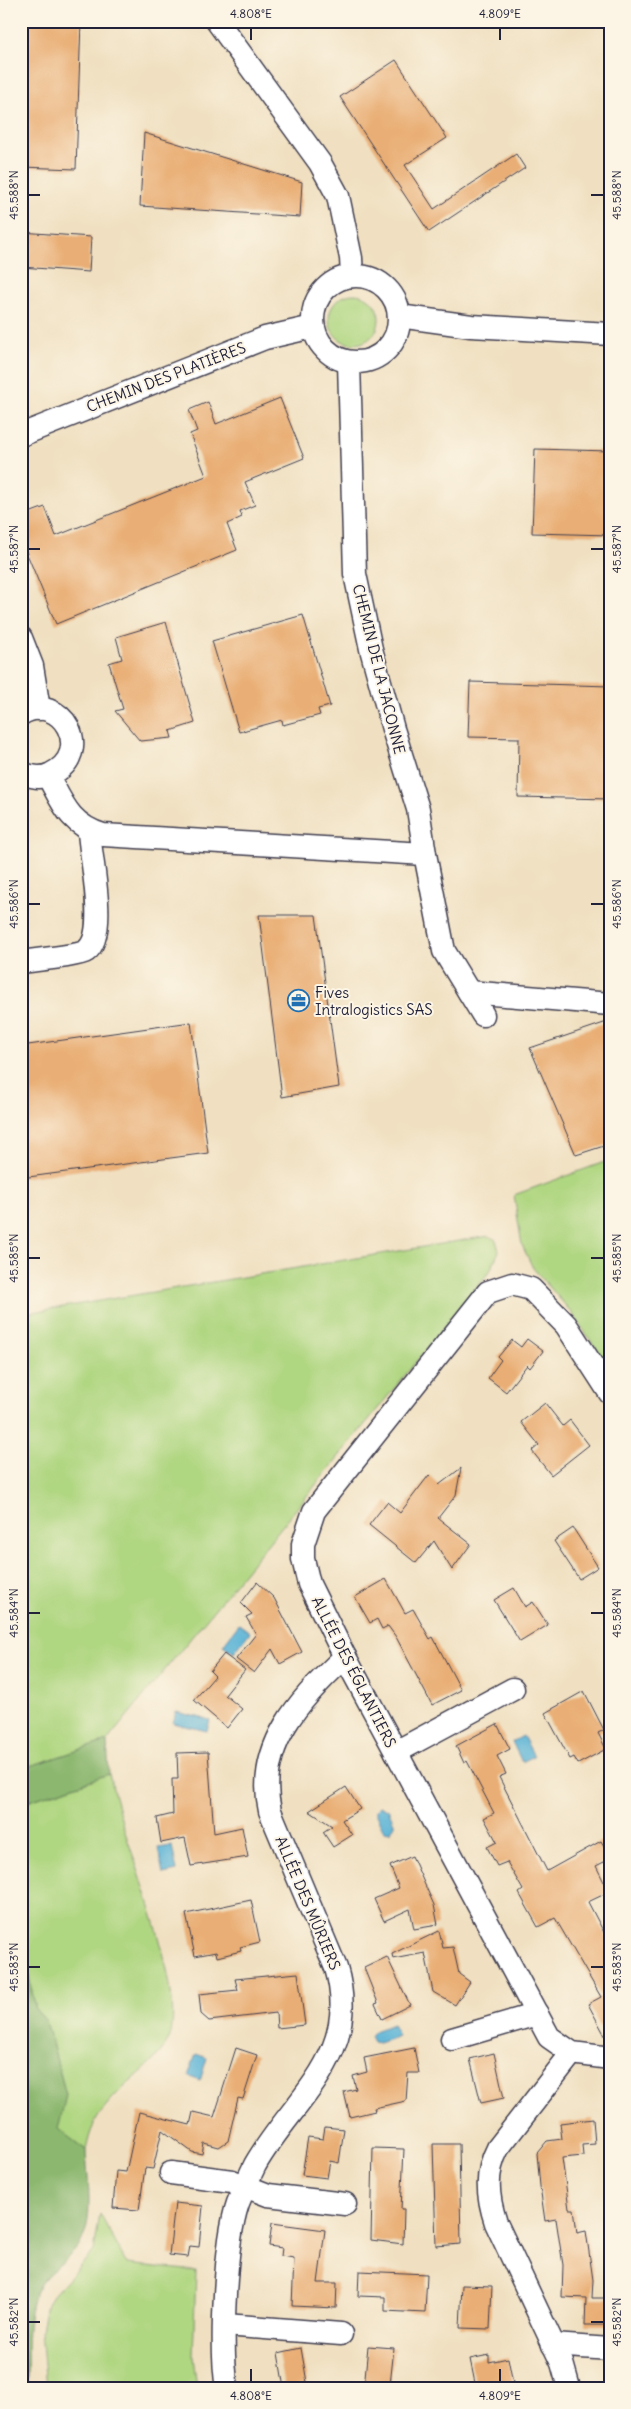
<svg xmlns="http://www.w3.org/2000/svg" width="631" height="2409" viewBox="0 0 631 2409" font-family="Delius,sans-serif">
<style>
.green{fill:#afd680;stroke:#687c5e}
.forest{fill:#8bb76e;stroke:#566c54}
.water{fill:#58b2d6;stroke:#3d6a88}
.building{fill:#e9ae74}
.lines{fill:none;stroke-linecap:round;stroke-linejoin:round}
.minor-casing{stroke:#413e4f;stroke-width:25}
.minor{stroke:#fff;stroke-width:22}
.ticks{fill:none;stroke:#22223b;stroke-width:2}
.labels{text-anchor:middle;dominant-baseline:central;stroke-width:4;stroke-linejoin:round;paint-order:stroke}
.street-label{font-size:15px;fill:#22223b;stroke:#fcf5e5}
.poi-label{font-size:15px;fill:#22223b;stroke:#fcf5e5;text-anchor:start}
.neatline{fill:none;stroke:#22223b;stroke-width:2}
.ticks-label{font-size:12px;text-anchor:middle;fill:#22223b}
</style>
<rect width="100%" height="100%" fill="#fcf5e5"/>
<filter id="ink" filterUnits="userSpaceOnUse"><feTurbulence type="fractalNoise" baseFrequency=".02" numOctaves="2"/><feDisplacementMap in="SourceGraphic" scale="10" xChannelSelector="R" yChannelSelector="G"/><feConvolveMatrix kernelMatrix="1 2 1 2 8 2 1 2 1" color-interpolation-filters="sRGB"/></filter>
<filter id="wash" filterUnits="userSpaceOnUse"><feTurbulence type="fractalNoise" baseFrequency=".0096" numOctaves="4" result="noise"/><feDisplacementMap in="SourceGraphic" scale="20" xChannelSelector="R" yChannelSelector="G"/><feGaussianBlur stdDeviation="1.12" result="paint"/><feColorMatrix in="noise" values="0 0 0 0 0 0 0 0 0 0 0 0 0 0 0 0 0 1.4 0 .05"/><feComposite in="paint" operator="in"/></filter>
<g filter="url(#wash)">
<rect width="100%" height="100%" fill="#f0e0c1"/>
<g class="green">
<circle cx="354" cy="319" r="25"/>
<polygon points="610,1160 610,1369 572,1313 533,1268 522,1245 514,1195"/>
<polygon points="489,1236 496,1240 499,1251 490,1271 107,1741 21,1769 21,1314"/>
<path d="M109,1774C114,1791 118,1809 123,1826C137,1869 190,2005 167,2043C148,2074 109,2091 94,2125C90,2132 88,2142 86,2150L57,2129L66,2095L46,2021L36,2010L21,1940V1804Z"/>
<polygon points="100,2214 127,2264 196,2271 193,2357 197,2388 46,2388 41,2331 45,2308 53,2295 94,2251"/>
</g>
<g class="forest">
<polygon points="107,1741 109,1774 21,1804 21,1769"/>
<path d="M21,1940L36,2010L46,2021L66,2095L58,2129L86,2150C87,2178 96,2226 77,2248C65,2263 46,2272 37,2289C24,2315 28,2359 27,2388H21Z"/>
</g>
<g class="water">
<polygon points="239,1624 250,1632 234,1653 223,1645"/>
<polygon points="176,1712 210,1720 207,1731 173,1723"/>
<polygon points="523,1736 534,1756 522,1762 512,1742"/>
<polygon points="380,1806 388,1809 395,1825 390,1832 384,1831 376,1815 376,1810"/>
<polygon points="172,1846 177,1871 163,1874 158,1848"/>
<polygon points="393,2024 398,2036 379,2043 373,2042 370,2036 374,2031"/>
<polygon points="196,2054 207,2058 200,2081 188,2076"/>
</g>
<g id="blocks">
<g class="building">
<polygon points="21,21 81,21 76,169 21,167"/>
<polygon points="396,60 447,138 405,165 434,209 516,154 525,168 429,232 340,97"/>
<polygon points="144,133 302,182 300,217 140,206"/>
<polygon points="21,232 91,237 89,272 21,267"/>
<polygon points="280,398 304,458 245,482 255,505 240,511 242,517 227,524 237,550 56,624 25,549 21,551 21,516 45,507 56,536 206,476 190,434 197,431 189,410 208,402 216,424"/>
<polygon points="535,449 610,451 610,535 532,533"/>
<polygon points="303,615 330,706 318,709 320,715 283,725 282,720 239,732 212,641"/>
<polygon points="166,622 195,723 170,731 172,738 140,741 115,711 123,709 109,663 122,659 116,637"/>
<polygon points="470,682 610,686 610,799 518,797 519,738 468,737"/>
<polygon points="259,915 316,915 339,1087 282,1097"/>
<polygon points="610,1021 610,1144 576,1155 530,1048"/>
<polygon points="191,1022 208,1153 21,1178 21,1046"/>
<polygon points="527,1339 543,1351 530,1368 527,1365 506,1392 488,1378 501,1360 498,1357 512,1340 521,1347"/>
<polygon points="545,1403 563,1426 570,1420 589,1445 551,1475 532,1451 539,1445 521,1422"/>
<polygon points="461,1468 456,1495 438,1518 471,1544 452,1570 434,1541 416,1563 369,1525 387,1502 400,1513 429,1475 439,1485"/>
<polygon points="573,1528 598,1567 579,1579 554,1541"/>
<polygon points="386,1579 405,1613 413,1609 430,1639 433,1637 461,1690 432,1705 396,1637 388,1626 382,1629 377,1619 370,1623 355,1597"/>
<polygon points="257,1582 274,1598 302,1652 280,1664 272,1649 254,1673 236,1659 256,1634 246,1617 252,1614 241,1603"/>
<polygon points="514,1588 525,1607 533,1602 548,1625 520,1642 494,1600"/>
<polygon points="224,1654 245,1670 225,1695 242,1709 227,1728 194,1700 215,1676 210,1671"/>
<polygon points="584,1691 604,1730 598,1733 606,1749 578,1764 574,1757 570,1759 545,1713"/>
<polygon points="497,1724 510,1749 497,1756 506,1774 499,1777 547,1871 601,1841 610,1856 610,1859 596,1866 609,1892 588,1902 610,1944 610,2045 588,2004 601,1997 555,1918 538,1927 519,1893 523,1890 507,1862 497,1866 487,1847 497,1842 484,1818 494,1813 467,1761 464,1763 456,1746"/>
<polygon points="208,1752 214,1833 242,1827 248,1857 191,1866 185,1838 161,1843 157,1818 173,1814 172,1779 178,1779 177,1753"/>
<polygon points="346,1787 360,1809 342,1820 352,1835 333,1847 323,1832 332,1826 309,1811"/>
<polygon points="412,1856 434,1905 438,1925 414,1929 410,1909 384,1921 374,1899 399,1888 390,1866"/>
<polygon points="251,1900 260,1942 240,1947 241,1951 217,1957 216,1952 195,1956 186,1914"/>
<polygon points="439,1931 443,1948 453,1947 459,1974 470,1982 455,2005 433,1992 425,1953 393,1959 392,1954"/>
<polygon points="387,1957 410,2005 382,2019 375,2004 378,2003 364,1968"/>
<polygon points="298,1973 305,2025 277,2028 276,2013 209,2021 201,2014 199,1994 238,1990 235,1979"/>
<polygon points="236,2048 257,2055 243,2099 238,2098 228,2141 219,2147 204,2143 202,2154 192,2152 162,2130 153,2169 145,2168 139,2210 113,2208 116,2171 126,2172 139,2112 190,2125 193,2112 214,2117"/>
<polygon points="414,2048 419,2073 408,2073 406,2101 374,2108 375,2111 350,2117 344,2092 356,2089 353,2076 367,2072 364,2058"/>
<polygon points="494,2053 504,2098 481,2103 470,2059"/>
<polygon points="593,2119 595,2144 582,2145 583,2156 562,2158 569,2209 574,2209 577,2233 586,2231 593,2280 592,2298 610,2298 610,2325 585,2325 586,2298 562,2297 563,2265 556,2219 545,2221 540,2186 537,2153 547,2141 562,2139 560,2123"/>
<polygon points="325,2127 344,2129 339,2163 330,2161 327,2178 302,2175 308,2137 323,2139"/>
<polygon points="433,2144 459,2144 461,2244 436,2246"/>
<polygon points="373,2148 404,2149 401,2209 404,2209 403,2244 371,2240"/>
<polygon points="175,2203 203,2206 199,2247 190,2246 188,2257 169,2255"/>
<polygon points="272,2223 325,2230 318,2283 337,2283 336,2308 292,2306 294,2258 281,2256 282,2248 269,2246"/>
<polygon points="359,2271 427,2274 425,2313 385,2311 385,2297 358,2296"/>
<polygon points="462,2285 492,2286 490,2329 460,2328"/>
<polygon points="368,2346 394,2348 390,2385 364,2388"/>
<polygon points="301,2348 308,2388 284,2388 278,2353"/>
<polygon points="489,2355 489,2362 508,2358 514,2388 476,2388 470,2359"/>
</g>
</g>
</g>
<g filter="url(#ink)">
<use href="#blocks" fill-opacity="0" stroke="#413e4f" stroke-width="1"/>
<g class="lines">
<defs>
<g id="minor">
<polyline points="217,21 320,163 338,196 351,258 352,276"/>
<circle cx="356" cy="319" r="43"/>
<polyline points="399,316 471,326 610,334"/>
<polyline points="21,435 265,338 313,327"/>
<polyline points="21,638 32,666 39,709"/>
<path d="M21,714C61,690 96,753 51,774C42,779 29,777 21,772"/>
<path d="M48,776C63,804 70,825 103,835L425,854L418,809L393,729L371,649L355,574L349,362"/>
<polyline points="425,854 444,951 483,1015"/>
<path d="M21,962C33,960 79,956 86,951C109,935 90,857 89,831"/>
<polyline points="469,992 610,1004"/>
<polyline points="610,1393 566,1325 531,1289 512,1284 488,1292 314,1511 303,1544 303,1559 309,1584 345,1657 549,2037 572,2053 610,2058"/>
<polyline points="396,1752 513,1689"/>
<polyline points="452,2039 537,2014"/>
<polyline points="171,2173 232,2181 268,2195 345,2204"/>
<polyline points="225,2325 341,2334"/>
<polyline points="553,2345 610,2349"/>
<path d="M227,2388C220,2348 225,2240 238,2203C243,2191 249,2177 255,2165C293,2098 362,2056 336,1968L270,1811C255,1747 301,1697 345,1657"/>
<path d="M569,2388L562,2363L496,2223C487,2196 485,2173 498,2148L572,2053"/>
</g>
</defs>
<use href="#minor" class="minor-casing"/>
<use href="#minor" class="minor"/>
</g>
</g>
<path class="ticks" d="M251,28V40M500,28V40M28,195H40M591,195H604M28,549H40M591,549H604M28,904H40M591,904H604M28,1258H40M591,1258H604M28,1613H40M591,1613H604M28,1967H40M591,1967H604M28,2322H40M591,2322H604M251,2369V2382M500,2369V2382"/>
<defs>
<symbol id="office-ring" viewBox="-11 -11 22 22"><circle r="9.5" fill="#fcf5e5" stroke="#1f6fb2" stroke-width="1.5"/><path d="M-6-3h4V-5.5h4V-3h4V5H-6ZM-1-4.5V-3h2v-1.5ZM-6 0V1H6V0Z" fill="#1f6fb2"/></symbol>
</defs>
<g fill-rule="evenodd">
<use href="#office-ring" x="286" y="988" width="25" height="25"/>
</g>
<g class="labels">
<g class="street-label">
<text transform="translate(166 377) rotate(-21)">CHEMIN DES PLATIÈRES</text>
<text transform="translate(379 669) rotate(76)">CHEMIN DE LA JACONNE</text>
<text transform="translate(354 1672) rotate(63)">ALLÉE DES ÉGLANTIERS</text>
<text transform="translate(308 1903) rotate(67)">ALLÉE DES MÛRIERS</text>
</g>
<g class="poi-label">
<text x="315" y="992">Fives<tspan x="315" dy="17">Intralogistics SAS</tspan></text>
</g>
</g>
<rect width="631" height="2409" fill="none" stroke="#fcf5e5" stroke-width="55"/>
<rect x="28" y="28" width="576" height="2354" class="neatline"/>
<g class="ticks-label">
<text x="251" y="18">4.808°E</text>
<text x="500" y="18">4.809°E</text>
<text transform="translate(14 195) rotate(-90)" y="4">45.588°N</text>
<text transform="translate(617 195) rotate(-90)" y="4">45.588°N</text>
<text transform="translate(14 549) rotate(-90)" y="4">45.587°N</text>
<text transform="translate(617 549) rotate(-90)" y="4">45.587°N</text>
<text transform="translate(14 904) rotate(-90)" y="4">45.586°N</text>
<text transform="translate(617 904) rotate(-90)" y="4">45.586°N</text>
<text transform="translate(14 1258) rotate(-90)" y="4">45.585°N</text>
<text transform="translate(617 1258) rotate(-90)" y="4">45.585°N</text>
<text transform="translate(14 1613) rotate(-90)" y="4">45.584°N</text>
<text transform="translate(617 1613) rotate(-90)" y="4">45.584°N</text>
<text transform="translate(14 1967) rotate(-90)" y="4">45.583°N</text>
<text transform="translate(617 1967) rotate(-90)" y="4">45.583°N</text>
<text transform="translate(14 2322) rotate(-90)" y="4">45.582°N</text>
<text transform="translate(617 2322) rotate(-90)" y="4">45.582°N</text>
<text x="251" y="2400">4.808°E</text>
<text x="500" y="2400">4.809°E</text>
</g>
</svg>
